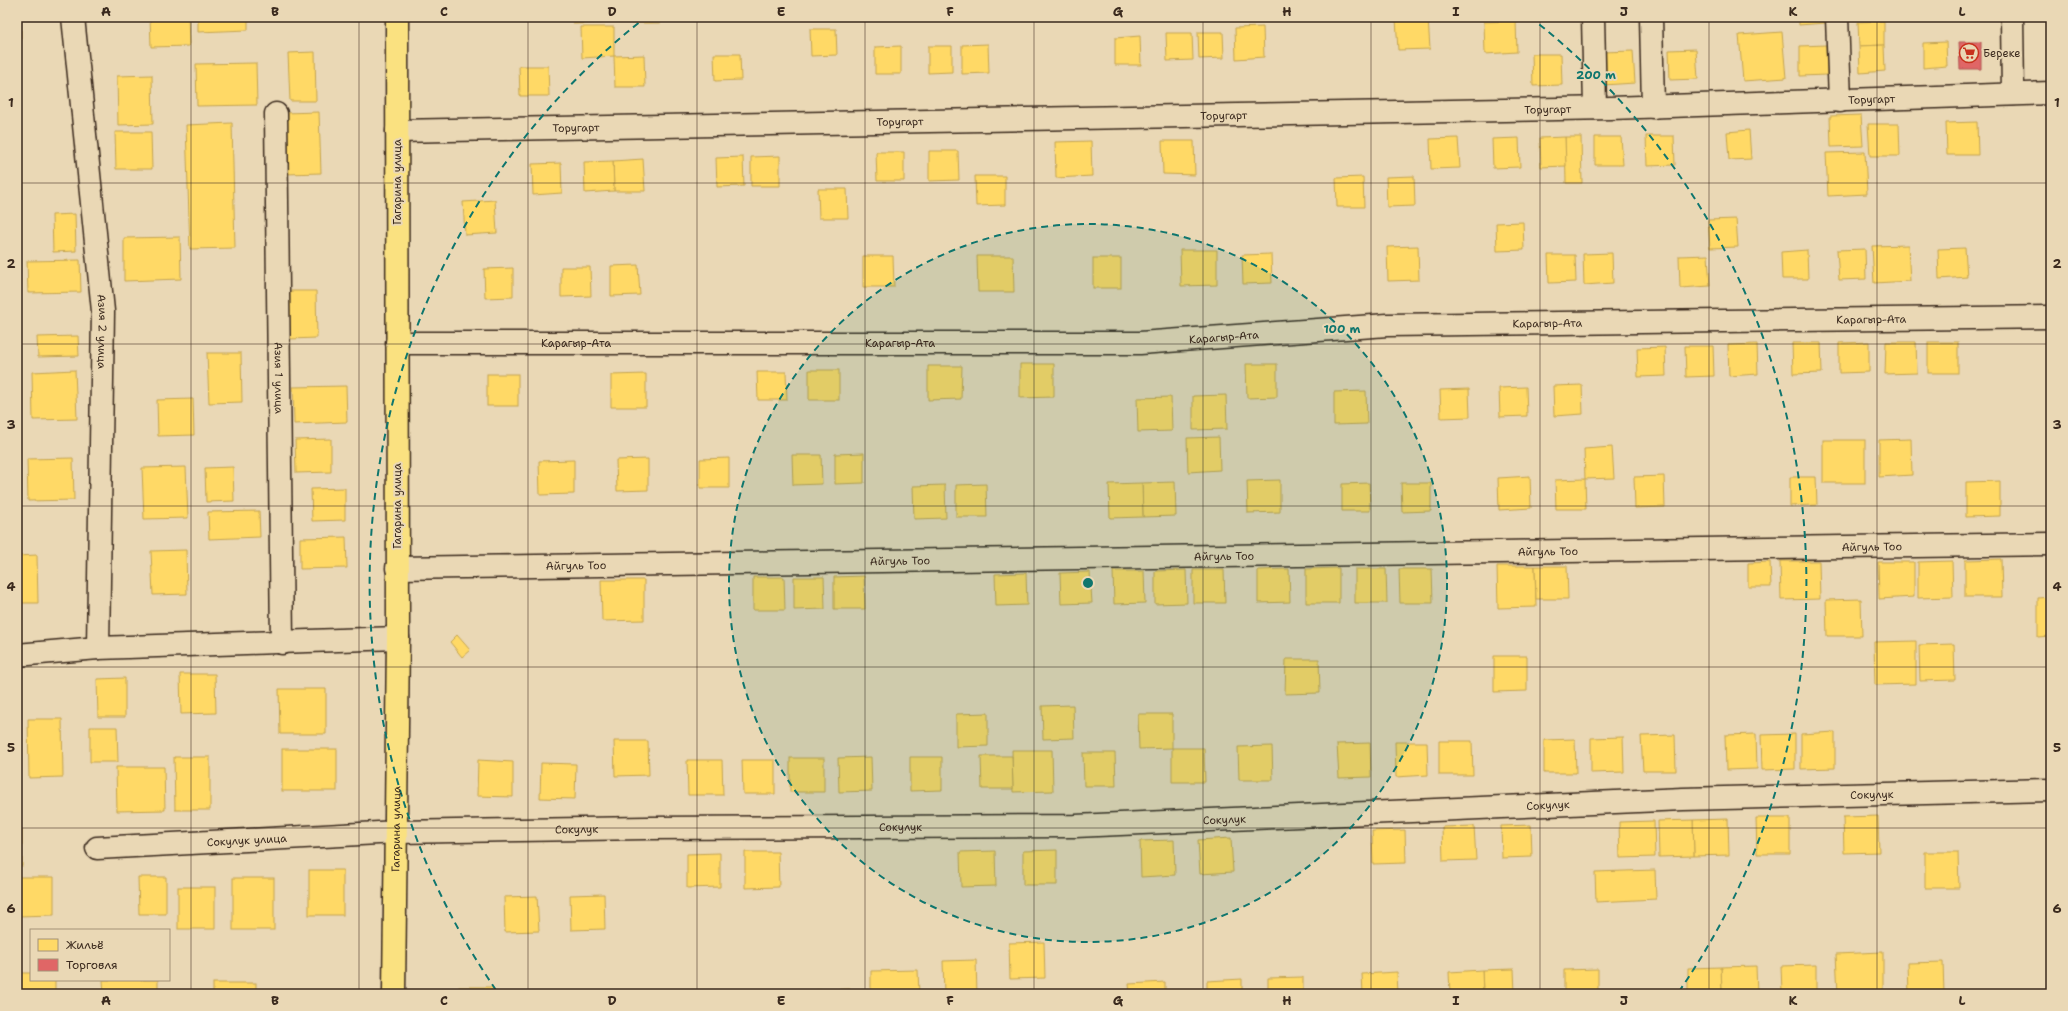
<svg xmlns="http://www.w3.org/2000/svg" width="2068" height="1011" viewBox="0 0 2068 1011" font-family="'Shantell Sans',sans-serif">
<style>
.homes{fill:#ffd966;stroke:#c4a450}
.shops{fill:#e06666;stroke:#ae5450}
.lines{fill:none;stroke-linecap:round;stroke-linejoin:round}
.minor-casing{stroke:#3b2a1e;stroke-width:25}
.major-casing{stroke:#3b2a1e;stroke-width:25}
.minor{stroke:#ead8b5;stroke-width:22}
.major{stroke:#fae180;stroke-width:22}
.grid{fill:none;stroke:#3b2a1e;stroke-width:1;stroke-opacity:0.55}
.ring{fill:none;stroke:#0f766e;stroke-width:2;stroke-dasharray:7 5}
.labels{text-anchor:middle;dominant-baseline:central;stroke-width:4;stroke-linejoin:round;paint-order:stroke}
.poi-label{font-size:11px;fill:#3b2a1e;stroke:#ead8b5;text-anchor:start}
.street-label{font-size:11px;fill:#3b2a1e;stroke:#ead8b5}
.centre{fill:#0f766e;stroke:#ead8b5;stroke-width:2}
.ring-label{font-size:12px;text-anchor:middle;font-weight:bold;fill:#0f766e;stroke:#ead8b5;stroke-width:4;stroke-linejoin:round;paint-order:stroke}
.neatline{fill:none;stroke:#3b2a1e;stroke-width:1.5}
.grid-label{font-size:13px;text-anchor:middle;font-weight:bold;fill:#3b2a1e}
</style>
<rect width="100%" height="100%" fill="#ead8b5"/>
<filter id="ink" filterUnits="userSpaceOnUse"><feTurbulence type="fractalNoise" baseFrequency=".025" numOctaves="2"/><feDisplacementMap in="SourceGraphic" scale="8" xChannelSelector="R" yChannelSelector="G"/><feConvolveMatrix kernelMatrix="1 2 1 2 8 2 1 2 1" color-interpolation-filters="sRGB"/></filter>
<g filter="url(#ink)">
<g class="homes">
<polygon points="17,17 21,17 21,41 17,42"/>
<polygon points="150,17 188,17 189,46 151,47"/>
<polygon points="198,17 248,17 248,30 198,32"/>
<polygon points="574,17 602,17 602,23 574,24"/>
<rect x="633" y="17" width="27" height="6"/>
<polygon points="1799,17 1824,17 1825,23 1799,25"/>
<polygon points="1950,17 1974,17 1974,19 1950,20"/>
<polygon points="1428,18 1430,49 1398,50 1396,19"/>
<polygon points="1516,21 1517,52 1485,54 1484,22"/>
<polygon points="1884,21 1884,45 1859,46 1858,22"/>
<polygon points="581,27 614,27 614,56 582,58"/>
<polygon points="1263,27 1264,57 1236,59 1235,28"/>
<polygon points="810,29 836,29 837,55 811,56"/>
<polygon points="1198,32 1223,32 1224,58 1199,59"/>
<polygon points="1782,32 1786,78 1743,81 1739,35"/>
<polygon points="1166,33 1192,33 1193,60 1167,61"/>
<polygon points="1140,36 1141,65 1115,65 1115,38"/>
<polygon points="1946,42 1947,66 1923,68 1923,43"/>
<polygon points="988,44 989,73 962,74 962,45"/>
<polygon points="1826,45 1827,75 1800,76 1800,46"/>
<polygon points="1884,45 1885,71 1860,73 1859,46"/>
<polygon points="901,46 901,74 875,74 875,47"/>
<polygon points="928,46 952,46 952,72 928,73"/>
<polygon points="1696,49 1698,79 1670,80 1669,50"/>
<polygon points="1633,51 1635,83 1603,85 1603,52"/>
<polygon points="315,52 316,101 290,101 288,53"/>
<polygon points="714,54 740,54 741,80 715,81"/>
<polygon points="1532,54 1561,54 1562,85 1533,86"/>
<polygon points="644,55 645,87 615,87 614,56"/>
<polygon points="256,63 257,105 197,106 196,64"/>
<polygon points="519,66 548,66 549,96 520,96"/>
<polygon points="152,75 153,124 118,125 117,76"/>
<polygon points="319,112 321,173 286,174 284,113"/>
<polygon points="1861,115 1863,146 1831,147 1830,116"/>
<polygon points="1977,122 1978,155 1947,155 1946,123"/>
<polygon points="232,123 235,248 190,249 186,125"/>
<polygon points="1868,124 1899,124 1900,156 1870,156"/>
<polygon points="1749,130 1751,159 1729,160 1727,132"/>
<polygon points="115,132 151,132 152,169 116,169"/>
<polygon points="1646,136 1674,136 1675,165 1647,166"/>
<polygon points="1565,137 1581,137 1582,183 1566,183"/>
<polygon points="1565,137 1566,166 1541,167 1540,138"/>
<polygon points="1595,137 1621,137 1623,165 1595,165"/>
<polygon points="1458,138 1460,168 1431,169 1430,139"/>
<polygon points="1519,138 1520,167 1493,168 1492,139"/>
<polygon points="1091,141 1092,176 1056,178 1055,142"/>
<polygon points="1162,141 1194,141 1195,175 1163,174"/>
<polygon points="929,151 958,151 959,180 929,181"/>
<polygon points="876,152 904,152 904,181 877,181"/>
<polygon points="1865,152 1867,194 1828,196 1826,153"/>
<polygon points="780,156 780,186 751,186 751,157"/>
<polygon points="743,157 744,186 717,187 716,158"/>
<polygon points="643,159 645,191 614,191 613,161"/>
<polygon points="613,161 614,191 585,193 584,162"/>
<polygon points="561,163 562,193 533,195 532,164"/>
<polygon points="975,176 1005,176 1005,205 976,206"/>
<polygon points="1414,176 1415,206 1387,207 1386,177"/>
<polygon points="1363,177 1364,207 1337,207 1336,178"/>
<polygon points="818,189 847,189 848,218 819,218"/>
<polygon points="495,200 497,233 465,235 463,202"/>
<polygon points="75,214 76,251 53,252 52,215"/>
<polygon points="1736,219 1738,247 1710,248 1708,220"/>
<polygon points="1523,222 1524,250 1497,251 1496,223"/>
<polygon points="180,237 181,279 124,281 124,238"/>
<polygon points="1908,245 1910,281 1874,283 1872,246"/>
<polygon points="1418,246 1419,280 1388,281 1387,247"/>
<polygon points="1965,248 1967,277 1939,279 1938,249"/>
<polygon points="1865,249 1866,279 1839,280 1837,250"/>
<polygon points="1180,250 1217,250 1217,285 1181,286"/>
<polygon points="1807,250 1808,279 1782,279 1781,252"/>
<polygon points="1612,253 1613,283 1584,285 1583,254"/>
<polygon points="1271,254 1272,283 1243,284 1242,255"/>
<polygon points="1548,255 1575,255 1576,282 1549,283"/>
<polygon points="1708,255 1710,286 1680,288 1679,256"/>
<polygon points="863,256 893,256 894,287 863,287"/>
<polygon points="977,256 1013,256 1014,292 978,292"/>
<rect x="1093" y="258" width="28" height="30"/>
<polygon points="80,260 81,292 28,293 27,261"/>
<polygon points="638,265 640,295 611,296 611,266"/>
<polygon points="561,267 590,267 591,296 561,297"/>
<polygon points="513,268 513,297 485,298 484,269"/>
<polygon points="288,291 316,291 317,338 290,339"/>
<polygon points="78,336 79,356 38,357 37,337"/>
<polygon points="1869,342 1869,372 1839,373 1839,343"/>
<polygon points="1886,342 1916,342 1917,373 1885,374"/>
<rect x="1928" y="342" width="30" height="31"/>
<polygon points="1792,343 1821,343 1822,373 1793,374"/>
<polygon points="1757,344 1758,374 1729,376 1728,345"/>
<polygon points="1685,346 1713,346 1714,376 1686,377"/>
<polygon points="1665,347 1666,376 1638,377 1637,348"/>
<polygon points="2049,347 2051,347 2051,382 2050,382"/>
<polygon points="207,353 241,353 242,402 209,403"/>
<polygon points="1020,364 1054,364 1054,397 1020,398"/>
<polygon points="1246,364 1277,364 1277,397 1247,398"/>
<polygon points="928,366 962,366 961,399 928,400"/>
<polygon points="75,370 77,419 33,420 32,372"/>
<rect x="809" y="370" width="30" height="30"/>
<polygon points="757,372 786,372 787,400 758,400"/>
<rect x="487" y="374" width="31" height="32"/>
<polygon points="646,374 646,407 611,407 611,375"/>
<polygon points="1582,385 1583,414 1554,416 1553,386"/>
<polygon points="346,386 347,422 294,424 293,387"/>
<polygon points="1526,387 1527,416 1500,417 1499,388"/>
<polygon points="1469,389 1470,417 1441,418 1440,390"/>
<polygon points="1366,391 1367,424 1334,425 1334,392"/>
<polygon points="1226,395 1227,429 1193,430 1193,396"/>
<polygon points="1171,397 1172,431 1138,432 1137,398"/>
<polygon points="193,399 194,435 158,436 157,400"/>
<polygon points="1219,437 1220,470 1188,472 1187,438"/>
<polygon points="331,439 331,472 296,473 295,440"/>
<polygon points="1911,439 1912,475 1879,477 1879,440"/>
<rect x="1823" y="440" width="42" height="43"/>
<polygon points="1612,447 1614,478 1585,479 1584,449"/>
<polygon points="864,453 864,483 835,484 835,454"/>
<polygon points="792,455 821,455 822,484 793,485"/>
<polygon points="73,458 74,500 28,501 27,459"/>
<polygon points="729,458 729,488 700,488 700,459"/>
<polygon points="648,459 648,490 617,491 616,460"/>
<polygon points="574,460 574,494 540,495 539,461"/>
<polygon points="186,467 188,518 144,519 142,468"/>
<polygon points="233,467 234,501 206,502 205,468"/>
<polygon points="1530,476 1531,508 1499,510 1498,478"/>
<polygon points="1664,476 1665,507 1635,508 1634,477"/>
<polygon points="1790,477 1816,477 1817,505 1790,506"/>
<polygon points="1585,479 1586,509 1556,509 1555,480"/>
<polygon points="1280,480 1280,512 1248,513 1247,481"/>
<polygon points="2000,481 2000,516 1966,517 1966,482"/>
<polygon points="1175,482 1176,516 1143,517 1142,483"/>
<polygon points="1142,483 1143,517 1110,518 1109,484"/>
<polygon points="1369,483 1370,511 1342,511 1342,484"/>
<polygon points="1401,483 1431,483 1431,511 1402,512"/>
<polygon points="986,484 987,517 956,517 956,485"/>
<polygon points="945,485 946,518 914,519 913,486"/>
<polygon points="345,488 345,520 312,521 311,489"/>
<polygon points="259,511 260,537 209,539 208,512"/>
<polygon points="346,537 347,568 300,569 300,538"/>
<polygon points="186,550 187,594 153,595 151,551"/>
<polygon points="37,555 38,603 17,603 17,556"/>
<polygon points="2001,559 2002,597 1965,597 1965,560"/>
<polygon points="1780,561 1819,561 1820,599 1781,600"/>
<polygon points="1952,561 1953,597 1918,598 1918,562"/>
<polygon points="1770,562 1771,587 1748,587 1748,563"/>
<polygon points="1878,562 1914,562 1914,597 1879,599"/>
<polygon points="1497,566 1535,566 1536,607 1498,608"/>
<polygon points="1535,566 1567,566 1568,599 1536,599"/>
<polygon points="1339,568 1339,603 1306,603 1306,569"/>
<polygon points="1289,569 1290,602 1258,603 1258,570"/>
<polygon points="1355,569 1386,569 1387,603 1355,603"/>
<polygon points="1399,569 1432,569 1433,603 1400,603"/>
<polygon points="1186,570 1187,603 1155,604 1155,571"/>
<polygon points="1193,570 1224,570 1225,603 1193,603"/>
<polygon points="1113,571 1144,571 1145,603 1114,604"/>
<polygon points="1090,572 1092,603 1061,604 1060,573"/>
<polygon points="1026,573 1027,605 996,606 995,574"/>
<polygon points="864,576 865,609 834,609 834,577"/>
<polygon points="753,577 784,577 785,610 753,610"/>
<polygon points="794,577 824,577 825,609 794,610"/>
<polygon points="601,580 644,580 644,620 602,621"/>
<polygon points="2051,597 2051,636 2038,637 2038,598"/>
<polygon points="1861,599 1862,636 1827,636 1826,600"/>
<polygon points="457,635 470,650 462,657 450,642"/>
<polygon points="1916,641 1916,684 1875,685 1874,642"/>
<polygon points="1954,644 1955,680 1920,681 1919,645"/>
<polygon points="1494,656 1527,656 1527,691 1494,692"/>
<polygon points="1286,659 1319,659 1320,693 1285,694"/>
<polygon points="180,674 215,674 216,713 181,714"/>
<polygon points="125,678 125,717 98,717 97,679"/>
<polygon points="279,689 326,689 326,734 280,734"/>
<polygon points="1073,705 1074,738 1043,739 1042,706"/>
<polygon points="988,713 988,746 956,747 956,714"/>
<polygon points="1138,714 1172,714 1172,748 1139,749"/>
<polygon points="28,719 62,719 63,777 29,778"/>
<polygon points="90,727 117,727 118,762 90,762"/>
<polygon points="1835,732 1835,768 1801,769 1801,734"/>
<polygon points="1756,734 1757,769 1726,770 1725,735"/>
<polygon points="1795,734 1795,769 1762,770 1761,735"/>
<polygon points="1675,735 1676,771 1643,771 1641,736"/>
<polygon points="1623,737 1624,772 1591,773 1591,738"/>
<polygon points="1575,739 1576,773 1544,773 1544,740"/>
<polygon points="614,741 648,741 649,775 615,776"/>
<polygon points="1439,741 1472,741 1473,775 1439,775"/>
<polygon points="1395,742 1427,742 1428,775 1396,777"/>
<polygon points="1370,743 1371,777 1339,778 1337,744"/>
<polygon points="1272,746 1273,780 1239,780 1238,747"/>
<polygon points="1172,748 1204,748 1205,782 1172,782"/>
<rect x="282" y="749" width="55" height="42"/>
<polygon points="1012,750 1052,750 1053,791 1013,792"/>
<polygon points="1083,753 1115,753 1116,786 1084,786"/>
<polygon points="981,756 1012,756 1013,789 982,789"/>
<polygon points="174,757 210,757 210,810 175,810"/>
<polygon points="871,757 872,791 839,792 838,758"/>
<polygon points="910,757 942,757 942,790 910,791"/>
<rect x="790" y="758" width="34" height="34"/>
<polygon points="478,760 513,762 513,797 477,796"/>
<polygon points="687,760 722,760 723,795 688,795"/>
<polygon points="742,760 775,760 775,794 743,794"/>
<polygon points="541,763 576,764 575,799 540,798"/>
<polygon points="116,767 164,767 165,810 117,811"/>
<polygon points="1878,816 1879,852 1844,853 1843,817"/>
<polygon points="1756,818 1790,818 1790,854 1757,854"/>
<polygon points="1728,819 1729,855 1694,856 1693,820"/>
<polygon points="1693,820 1694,856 1659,857 1658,821"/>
<polygon points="1654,821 1655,857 1620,858 1619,822"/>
<polygon points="1531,825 1532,857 1502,858 1501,826"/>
<polygon points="1474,826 1476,860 1443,861 1442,827"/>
<rect x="17" y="830" width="5" height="36"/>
<polygon points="1405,830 1406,863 1373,864 1372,831"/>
<polygon points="1231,838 1233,872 1200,874 1198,840"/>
<polygon points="1174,840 1175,875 1141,877 1140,841"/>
<polygon points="1057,850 1057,885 1023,885 1023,851"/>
<polygon points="995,851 996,886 961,887 960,852"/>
<polygon points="745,852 778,852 779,887 745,888"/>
<polygon points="1925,852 1958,852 1959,888 1925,888"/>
<polygon points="720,853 720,887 687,888 687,854"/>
<rect x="309" y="870" width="34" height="45"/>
<polygon points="1655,870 1656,899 1596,902 1595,872"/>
<polygon points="17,877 54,877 54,915 18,916"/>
<polygon points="138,877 166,877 166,914 139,914"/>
<rect x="233" y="878" width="41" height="52"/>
<rect x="178" y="887" width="37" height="42"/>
<polygon points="604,894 605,929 571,930 570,895"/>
<polygon points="537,896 539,931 505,932 504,897"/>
<polygon points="1044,942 1045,978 1010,979 1009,943"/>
<polygon points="1883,952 1883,994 1838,994 1836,954"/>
<polygon points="976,960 977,994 944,994 943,961"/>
<polygon points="1943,962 1944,994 1909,994 1908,963"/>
<polygon points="1816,965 1816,994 1782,994 1781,966"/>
<polygon points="1756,966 1757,994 1722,994 1721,967"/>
<polygon points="1721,967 1722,994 1688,994 1688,968"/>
<polygon points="1514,969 1515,994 1483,994 1482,970"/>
<polygon points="1598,969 1598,994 1564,994 1564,970"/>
<polygon points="918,970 919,994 871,994 871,971"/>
<polygon points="1482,970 1483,994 1450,994 1449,972"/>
<polygon points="1397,972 1398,994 1363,994 1362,974"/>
<polygon points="17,973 31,973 31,980 55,980 55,994 17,994"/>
<polygon points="1303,977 1303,994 1268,994 1268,978"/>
<polygon points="1242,979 1242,994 1207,994 1207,981"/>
<polygon points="103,980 158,980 158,994 104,994"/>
<polygon points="1165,982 1165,994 1130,994 1129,984"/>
<rect x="213" y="983" width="43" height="11"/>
<rect x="459" y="987" width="33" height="7"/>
<polygon points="850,989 850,994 816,994 816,990"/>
</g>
<polygon class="shops" points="1959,42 1981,42 1981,69 1960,69"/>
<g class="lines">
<defs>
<g id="minor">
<path id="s1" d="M73,17L103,311L98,648"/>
<polyline points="1593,17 1595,108"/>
<polyline points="1651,17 1653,107"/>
<polyline points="1837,17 1840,101"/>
<polyline points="2012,17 2013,94"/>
<path id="s2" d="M276,114L282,643"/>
<path id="s3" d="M397,131L1611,108L2051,93"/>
<path id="s4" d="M397,343H1140L1387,325L2051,317"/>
<path id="s5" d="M397,568L2051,544"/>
<polyline points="17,655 98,648 398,638"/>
<path id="s6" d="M97,848L397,832L646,828L1075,826L1683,799L2051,790"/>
</g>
<g id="major">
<path id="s7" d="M394,994L398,638L397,17"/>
</g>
</defs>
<use href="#minor" class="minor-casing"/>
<use href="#major" class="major-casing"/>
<use href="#minor" class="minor"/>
<use href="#major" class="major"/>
</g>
</g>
<path class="grid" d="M191,17V994M359,17V994M528,17V994M697,17V994M865,17V994M1034,17V994M1203,17V994M1371,17V994M1540,17V994M1709,17V994M1877,17V994M17,183H2051M17,344H2051M17,506H2051M17,667H2051M17,828H2051"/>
<circle cx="1088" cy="583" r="359" fill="#0f766e" fill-opacity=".12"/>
<g class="ring">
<circle cx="1088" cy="583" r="359"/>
<path d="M496 990A718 718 0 0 1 646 17M1530 17A718 718 0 0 1 1680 990"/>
</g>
<defs>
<symbol id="supermarket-ring" viewBox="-11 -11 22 22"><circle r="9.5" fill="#ead8b5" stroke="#c8321e" stroke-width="1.5"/><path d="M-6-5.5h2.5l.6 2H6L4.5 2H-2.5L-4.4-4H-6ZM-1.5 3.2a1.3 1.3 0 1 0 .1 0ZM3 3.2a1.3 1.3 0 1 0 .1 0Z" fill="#c8321e"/></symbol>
</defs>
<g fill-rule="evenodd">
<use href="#supermarket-ring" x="1958" y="42" width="22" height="22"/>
</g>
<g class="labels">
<g class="poi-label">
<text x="1983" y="53">Береке</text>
</g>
<g class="street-label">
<text stroke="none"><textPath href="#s3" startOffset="1475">Торугарт</textPath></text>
<text stroke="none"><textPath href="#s3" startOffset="1151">Торугарт</textPath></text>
<text stroke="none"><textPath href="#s3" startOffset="827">Торугарт</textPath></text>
<text stroke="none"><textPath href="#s3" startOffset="503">Торугарт</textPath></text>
<text stroke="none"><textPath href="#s3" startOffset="179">Торугарт</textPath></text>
<text transform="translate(397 182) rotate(-90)">Гагарина улица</text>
<text stroke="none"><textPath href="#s4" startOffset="1475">Карагыр-Ата</textPath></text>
<text stroke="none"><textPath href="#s4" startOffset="1151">Карагыр-Ата</textPath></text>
<text stroke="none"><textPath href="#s1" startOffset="316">Азия 2 улица</textPath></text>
<text stroke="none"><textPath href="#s4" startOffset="827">Карагыр-Ата</textPath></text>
<text stroke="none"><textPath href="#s4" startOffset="179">Карагыр-Ата</textPath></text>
<text stroke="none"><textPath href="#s4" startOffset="503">Карагыр-Ата</textPath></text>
<text stroke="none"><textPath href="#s2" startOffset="264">Азия 1 улица</textPath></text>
<text transform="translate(397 506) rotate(-90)">Гагарина улица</text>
<text stroke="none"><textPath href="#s5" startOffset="1475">Айгуль Тоо</textPath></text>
<text stroke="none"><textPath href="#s5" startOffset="1151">Айгуль Тоо</textPath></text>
<text stroke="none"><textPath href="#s5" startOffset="827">Айгуль Тоо</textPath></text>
<text stroke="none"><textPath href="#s5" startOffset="503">Айгуль Тоо</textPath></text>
<text stroke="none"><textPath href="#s5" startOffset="179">Айгуль Тоо</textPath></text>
<text stroke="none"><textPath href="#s6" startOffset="1776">Сокулук</textPath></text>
<text stroke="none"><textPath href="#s6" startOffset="1452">Сокулук</textPath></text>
<text stroke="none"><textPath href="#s6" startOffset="1128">Сокулук</textPath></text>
<text stroke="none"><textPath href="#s6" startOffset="804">Сокулук</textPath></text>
<text stroke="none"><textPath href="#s6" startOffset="480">Сокулук</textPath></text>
<text stroke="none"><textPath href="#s7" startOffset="165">Гагарина улица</textPath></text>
<text stroke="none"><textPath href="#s6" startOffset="150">Сокулук улица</textPath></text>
</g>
</g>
<circle cx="1088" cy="583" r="6" class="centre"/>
<g class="ring-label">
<text x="1596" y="79">200 m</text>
<text x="1342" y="333">100 m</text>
</g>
<rect width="2068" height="1011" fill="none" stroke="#ead8b5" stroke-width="44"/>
<rect x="30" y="929" width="140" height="52" fill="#ead8b5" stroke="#a49279"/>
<rect x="38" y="939" width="20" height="12" fill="#ffd966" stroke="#a49279"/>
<text x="66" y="949" font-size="12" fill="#3b2a1e">Жильё</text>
<rect x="38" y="959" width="20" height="12" fill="#e06666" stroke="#a49279"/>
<text x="66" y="969" font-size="12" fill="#3b2a1e">Торговля</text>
<rect x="22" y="22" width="2024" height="967" class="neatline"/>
<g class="grid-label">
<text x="106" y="16">A</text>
<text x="275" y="16">B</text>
<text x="444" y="16">C</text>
<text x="612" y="16">D</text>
<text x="781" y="16">E</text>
<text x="950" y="16">F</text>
<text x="1118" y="16">G</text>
<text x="1287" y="16">H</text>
<text x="1456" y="16">I</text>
<text x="1624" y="16">J</text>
<text x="1793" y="16">K</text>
<text x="1962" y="16">L</text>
<text x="11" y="107">1</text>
<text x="2057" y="107">1</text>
<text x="11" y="268">2</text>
<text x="2057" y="268">2</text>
<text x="11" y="429">3</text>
<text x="2057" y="429">3</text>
<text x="11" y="591">4</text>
<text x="2057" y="591">4</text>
<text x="11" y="752">5</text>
<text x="2057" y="752">5</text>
<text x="11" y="913">6</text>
<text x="2057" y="913">6</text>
<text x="106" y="1005">A</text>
<text x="275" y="1005">B</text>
<text x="444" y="1005">C</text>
<text x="612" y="1005">D</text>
<text x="781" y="1005">E</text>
<text x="950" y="1005">F</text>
<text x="1118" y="1005">G</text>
<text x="1287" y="1005">H</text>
<text x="1456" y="1005">I</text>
<text x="1624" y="1005">J</text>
<text x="1793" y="1005">K</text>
<text x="1962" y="1005">L</text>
</g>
</svg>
